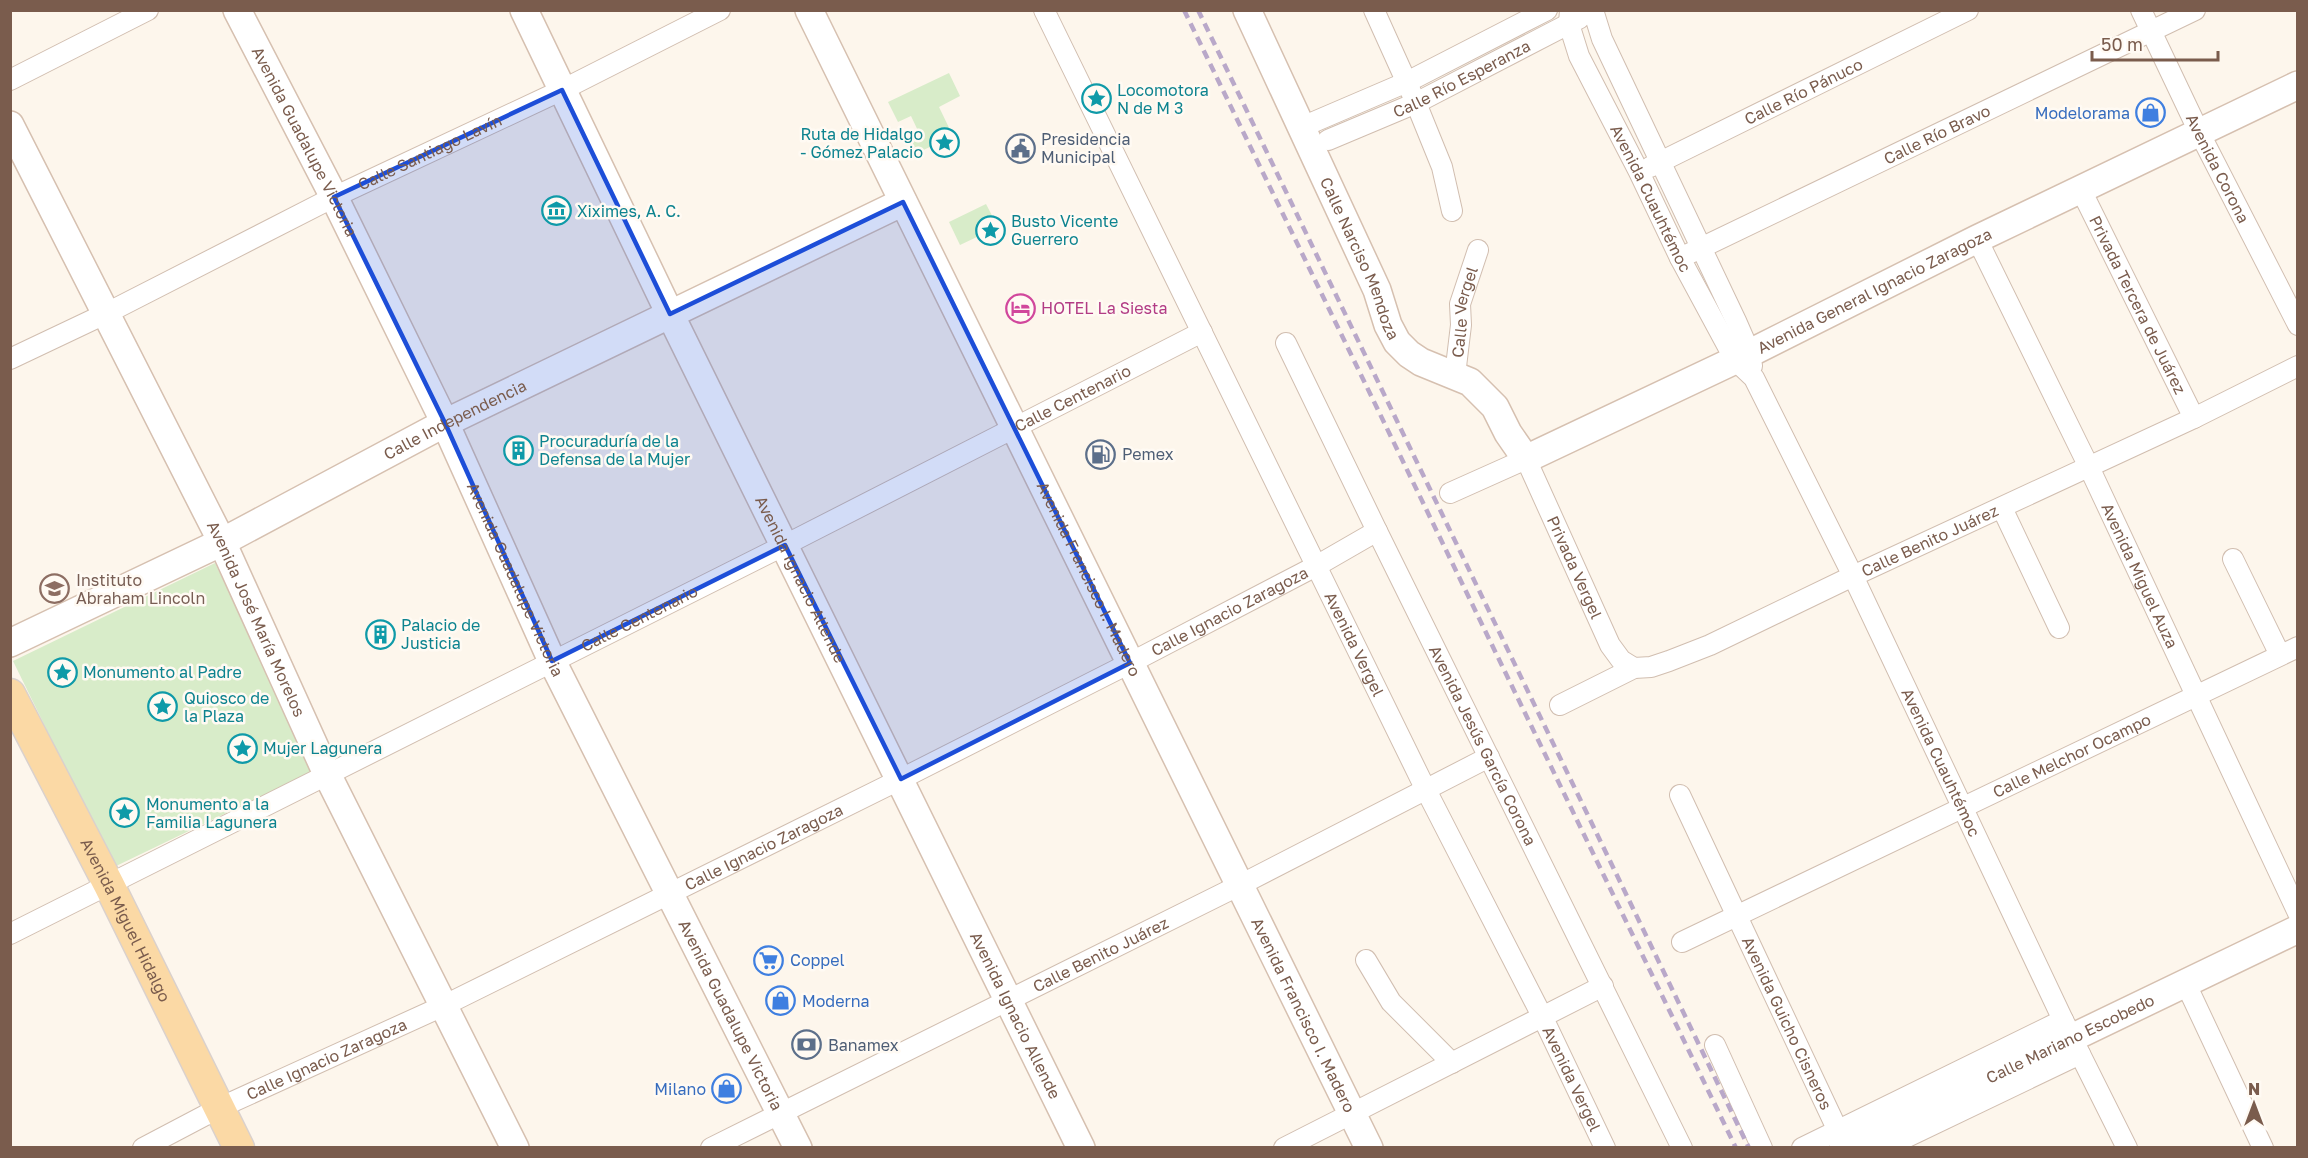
<svg xmlns="http://www.w3.org/2000/svg" width="2308" height="1158" viewBox="0 0 2308 1158" font-family="'Golos Text',sans-serif">
<style>
.green{fill:#d8ecc9}
.lines{fill:none;stroke-linecap:round;stroke-linejoin:round}
.street-casing{stroke:#d1beb0;stroke-width:22}
.secondary-casing{stroke:#d6c0b0;stroke-width:30}
.primary-casing{stroke:#dad1cd;stroke-width:33}
.street{stroke:#fff;stroke-width:20}
.secondary{stroke:#fff;stroke-width:27}
.primary{stroke:#fbd9a5;stroke-width:30}
.rail{stroke:#b9a8c9;stroke-width:4.5;stroke-dasharray:9 6;stroke-linecap:butt}
.marked{fill:#1d4ed8;fill-opacity:0.2;stroke:#1d4ed8;stroke-width:4.5;stroke-linejoin:round}
.labels{text-anchor:middle;dominant-baseline:central;stroke-width:5;stroke-linejoin:round;paint-order:stroke}
.street-label{font-size:16px;fill:#7a5c4d;stroke:#fffaf3}
.culture-label{font-size:16px;fill:#0d838f;stroke:#fffaf3;text-anchor:start}
.shop-label{font-size:16px;fill:#366cbe;stroke:#fffaf3;text-anchor:end}
.service-label{font-size:16px;fill:#4e5e75;stroke:#fffaf3;text-anchor:start}
.hotel-label{font-size:16px;fill:#b23c85;stroke:#fffaf3;text-anchor:start}
.education-label{font-size:16px;fill:#785e54;stroke:#fffaf3;text-anchor:start}
</style>
<rect width="100%" height="100%" fill="#fdf6ec"/>
<g class="green">
<polygon points="949,73 960,96 939,107 953,136 915,154 908,140 920,135 911,116 898,122 888,102"/>
<polygon points="986,204 998,227 960,245 949,222"/>
<polygon points="215,563 316,770 114,867 13,661"/>
</g>
<g class="lines">
<defs>
<g id="street">
<path id="s1" d="M1044,10L1425,788L1543,1018L1605,1148"/>
<polyline points="1374,10 1416,103 1442,167 1452,211"/>
<path id="s2" d="M1570,10L1569,24L1579,56L1639,172L1680,258L1735,360L1754,378L1853,576L2063,1020L2127,1148"/>
<polyline points="1593,10 1602,39 1736,321 1750,353 1752,366"/>
<path id="s3" d="M2141,10L2199,132L2298,325"/>
<polyline points="10,80 148,10"/>
<polyline points="1302,127 1407,82 1547,10"/>
<path id="s4" d="M1328,140L1416,103L1580,18"/>
<path id="s5" d="M1650,167L1968,10"/>
<path id="s6" d="M2081,190L2194,418"/>
<path id="s7" d="M1977,239L2089,467L2298,913"/>
<path id="s8" d="M1680,258L2195,10"/>
<path id="s9" d="M1286,343L1377,531L1682,1148"/>
<path id="s10" d="M10,359L107,313L334,197L562,90L720,10"/>
<path id="s11" d="M1455,375L1461,325L1460,304L1478,250"/>
<path id="s12" d="M1450,493L1526,459L1610,645L1621,660L1634,668"/>
<polyline points="2002,508 2059,628"/>
<polyline points="2233,559 2280,655"/>
<path id="s13" d="M1560,705L1634,668L1651,667L1669,661L1710,645L1853,576L2194,418L2298,366"/>
<path id="s14" d="M1680,795L1838,1131"/>
<path id="s15" d="M10,934L785,545L1202,332"/>
<path id="s16" d="M1682,942L2298,647"/>
<polyline points="1366,960 1391,1002 1452,1063"/>
<polyline points="2185,982 2263,1148"/>
<polyline points="1715,1045 1762,1148"/>
<path id="s17" d="M143,1148L219,1108L443,1006L901,779L1130,663L1318,565L1377,531"/>
<path id="s18" d="M711,1148L1240,885L1489,757"/>
<polyline points="1284,1148 1603,986"/>
<polyline points="1802,1148 2063,1020"/>
<polyline points="1884,1148 2080,1054"/>
</g>
<g id="secondary">
<path id="s19" d="M237,10L334,197L445,423L552,661L798,1148"/>
<path id="s20" d="M524,10L670,314L1081,1148"/>
<path id="s21" d="M809,10L1369,1148"/>
<path id="s22" d="M1247,10L1377,290L1388,325L1397,342L1409,354L1421,362L1470,382L1495,407L1508,433L1526,459L1750,353L1977,239L2298,85"/>
<path id="s23" d="M10,125L222,542L327,774L515,1148"/>
<path id="s24" d="M10,643L222,542L445,423L903,202"/>
<path id="s25" d="M1843,1148L2298,929"/>
</g>
<g id="primary">
<path id="s26" d="M10,694L109,885L239,1148"/>
</g>
</defs>
<use href="#street" class="street-casing"/>
<use href="#secondary" class="secondary-casing"/>
<use href="#primary" class="primary-casing"/>
<use href="#street" class="street"/>
<use href="#secondary" class="secondary"/>
<use href="#primary" class="primary"/>
<g class="rail">
<polyline points="1184,10 1736,1148"/>
<polyline points="1198,10 1749,1148"/>
</g>
</g>
<path class="marked" d="M562,90L670,314L903,202L1130,663L901,779L785,545L552,661L445,423L334,197Z"/>
<defs>
<symbol id="sight-ring" viewBox="-11 -11 22 22"><circle r="9.5" fill="#fffaf3" stroke="#0f9aa8" stroke-width="1.5"/><path d="M0-6L1.8-2.2L6-1.7L2.9 1.2L3.7 5.4L0 3.3L-3.7 5.4L-2.9 1.2L-6-1.7L-1.8-2.2Z" fill="#0f9aa8"/></symbol>
<symbol id="shop-ring" viewBox="-11 -11 22 22"><circle r="9.5" fill="#fffaf3" stroke="#3f7fe0" stroke-width="1.5"/><path d="M-5-2.5h2.3a2.7 3.5 0 0 1 5.4 0H5L5.5 6h-11ZM-1.5-2.5h3a1.5 2.3 0 0 0-3 0Z" fill="#3f7fe0"/></symbol>
<symbol id="civic-ring" viewBox="-11 -11 22 22"><circle r="9.5" fill="#fffaf3" stroke="#5c6f8a" stroke-width="1.5"/><path d="M-.6-6.5H3V-4.5H.6V-3L4-1V1h2V6H-6V1h2V-1L-.6-3ZM-1.2 2.5V6h2.4V2.5Z" fill="#5c6f8a"/></symbol>
<symbol id="museum-ring" viewBox="-11 -11 22 22"><circle r="9.5" fill="#fffaf3" stroke="#0f9aa8" stroke-width="1.5"/><path d="M0-6L6-3V-2H-6V-3ZM-5-1h2V3h-2ZM-1-1h2V3h-2ZM3-1h2V3H3ZM-6 4H6V6H-6Z" fill="#0f9aa8"/></symbol>
<symbol id="hotel-ring" viewBox="-11 -11 22 22"><circle r="9.5" fill="#fffaf3" stroke="#d1479c" stroke-width="1.5"/><path d="M-6-4.5h1.5V1H6V5H4.5V3h-9V5H-6ZM-4 0a1.8 1.8 0 1 1 3.6 0ZM.5 0V-2.5h3Q6-2.5 6 0Z" fill="#d1479c"/></symbol>
<symbol id="building-ring" viewBox="-11 -11 22 22"><circle r="9.5" fill="#fffaf3" stroke="#0f9aa8" stroke-width="1.5"/><path d="M-4-6H4V6H1V3H-1V6H-4ZM-2.5-4.3h1.7v1.8h-1.7ZM.8-4.3h1.7v1.8H.8ZM-2.5-1h1.7V.8h-1.7ZM.8-1h1.7V.8H.8Z" fill="#0f9aa8"/></symbol>
<symbol id="fuel-ring" viewBox="-11 -11 22 22"><circle r="9.5" fill="#fffaf3" stroke="#5c6f8a" stroke-width="1.5"/><path d="M-5.5-6h7V0h2V4h1.3V-2.5L3-4.5l.8-.8L6-3V5H2.5V1h-1V6h-7ZM-4.2-4.7v3.2H.2V-4.7Z" fill="#5c6f8a"/></symbol>
<symbol id="school-ring" viewBox="-11 -11 22 22"><circle r="9.5" fill="#fffaf3" stroke="#8d6e63" stroke-width="1.5"/><path d="M0-5L7-2L0 1L-7-2ZM-4 1L0 2.5L4 1V4Q0 6-4 4Z" fill="#8d6e63"/></symbol>
<symbol id="supermarket-ring" viewBox="-11 -11 22 22"><circle r="9.5" fill="#fffaf3" stroke="#3f7fe0" stroke-width="1.5"/><path d="M-6-5.5h2.5l.6 2H6L4.5 2H-2.5L-4.4-4H-6ZM-1.5 3.2a1.3 1.3 0 1 0 .1 0ZM3 3.2a1.3 1.3 0 1 0 .1 0Z" fill="#3f7fe0"/></symbol>
<symbol id="bank-ring" viewBox="-11 -11 22 22"><circle r="9.5" fill="#fffaf3" stroke="#5c6f8a" stroke-width="1.5"/><path d="M-6-4H6V4H-6ZM0-2.3a2.3 2.3 0 1 0 0 4.6a2.3 2.3 0 1 0 0-4.6Z" fill="#5c6f8a"/></symbol>
</defs>
<g fill-rule="evenodd">
<use href="#sight-ring" x="1080" y="82" width="33" height="33"/>
<use href="#shop-ring" x="2134" y="96" width="33" height="33"/>
<use href="#sight-ring" x="928" y="126" width="33" height="33"/>
<use href="#civic-ring" x="1004" y="132" width="33" height="33"/>
<use href="#museum-ring" x="540" y="194" width="33" height="33"/>
<use href="#sight-ring" x="974" y="214" width="33" height="33"/>
<use href="#hotel-ring" x="1004" y="292" width="33" height="33"/>
<use href="#building-ring" x="502" y="434" width="33" height="33"/>
<use href="#fuel-ring" x="1084" y="438" width="33" height="33"/>
<use href="#school-ring" x="38" y="572" width="33" height="33"/>
<use href="#building-ring" x="364" y="618" width="33" height="33"/>
<use href="#sight-ring" x="46" y="656" width="33" height="33"/>
<use href="#sight-ring" x="146" y="690" width="33" height="33"/>
<use href="#sight-ring" x="226" y="732" width="33" height="33"/>
<use href="#sight-ring" x="108" y="796" width="33" height="33"/>
<use href="#supermarket-ring" x="752" y="944" width="33" height="33"/>
<use href="#shop-ring" x="764" y="984" width="33" height="33"/>
<use href="#bank-ring" x="790" y="1028" width="33" height="33"/>
<use href="#shop-ring" x="710" y="1072" width="33" height="33"/>
</g>
<g class="labels">
<g class="street-label">
<text stroke="none"><textPath href="#s4" startOffset="147">Calle Río Esperanza</textPath></text>
<text stroke="none"><textPath href="#s5" startOffset="171">Calle Río Pánuco</textPath></text>
<text stroke="none"><textPath href="#s8" startOffset="285">Calle Río Bravo</textPath></text>
<text stroke="none"><textPath href="#s19" startOffset="148">Avenida Guadalupe Victoria</textPath></text>
<text stroke="none"><textPath href="#s10" startOffset="468">Calle Santiago Lavín</textPath></text>
<text stroke="none"><textPath href="#s3" startOffset="176">Avenida Corona</textPath></text>
<text stroke="none"><textPath href="#s2" startOffset="207">Avenida Cuauhtémoc</textPath></text>
<text stroke="none"><textPath href="#s22" startOffset="273">Calle Narciso Mendoza</textPath></text>
<text stroke="none"><textPath href="#s22" startOffset="932">Avenida General Ignacio Zaragoza</textPath></text>
<text stroke="none"><textPath href="#s6" startOffset="128">Privada Tercera de Juárez</textPath></text>
<text stroke="none"><textPath href="#s11" startOffset="64">Calle Vergel</textPath></text>
<text stroke="none"><textPath href="#s15" startOffset="1190">Calle Centenario</textPath></text>
<text stroke="none"><textPath href="#s24" startOffset="498">Calle Independencia</textPath></text>
<text stroke="none"><textPath href="#s13" startOffset="406">Calle Benito Juárez</textPath></text>
<text stroke="none"><textPath href="#s12" startOffset="202">Privada Vergel</textPath></text>
<text stroke="none"><textPath href="#s7" startOffset="374">Avenida Miguel Auza</textPath></text>
<text stroke="none"><textPath href="#s20" startOffset="633">Avenida Ignacio Allende</textPath></text>
<text stroke="none"><textPath href="#s21" startOffset="634">Avenida Francisco I. Madero</textPath></text>
<text stroke="none"><textPath href="#s19" startOffset="634">Avenida Guadalupe Victoria</textPath></text>
<text stroke="none"><textPath href="#s17" startOffset="1212">Calle Ignacio Zaragoza</textPath></text>
<text stroke="none"><textPath href="#s15" startOffset="704">Calle Centenario</textPath></text>
<text stroke="none"><textPath href="#s23" startOffset="552">Avenida José María Morelos</textPath></text>
<text stroke="none"><textPath href="#s1" startOffset="706">Avenida Vergel</textPath></text>
<text stroke="none"><textPath href="#s9" startOffset="448">Avenida Jesús García Corona</textPath></text>
<text stroke="none"><textPath href="#s16" startOffset="432">Calle Melchor Ocampo</textPath></text>
<text stroke="none"><textPath href="#s2" startOffset="843">Avenida Cuauhtémoc</textPath></text>
<text stroke="none"><textPath href="#s17" startOffset="690">Calle Ignacio Zaragoza</textPath></text>
<text stroke="none"><textPath href="#s26" startOffset="254">Avenida Miguel Hidalgo</textPath></text>
<text stroke="none"><textPath href="#s18" startOffset="435">Calle Benito Juárez</textPath></text>
<text stroke="none"><textPath href="#s19" startOffset="1120">Avenida Guadalupe Victoria</textPath></text>
<text stroke="none"><textPath href="#s20" startOffset="1119">Avenida Ignacio Allende</textPath></text>
<text stroke="none"><textPath href="#s21" startOffset="1120">Avenida Francisco I. Madero</textPath></text>
<text stroke="none"><textPath href="#s14" startOffset="252">Avenida Guicho Cisneros</textPath></text>
<text stroke="none"><textPath href="#s25" startOffset="252">Calle Mariano Escobedo</textPath></text>
<text stroke="none"><textPath href="#s17" startOffset="204">Calle Ignacio Zaragoza</textPath></text>
<text stroke="none"><textPath href="#s1" startOffset="1192">Avenida Vergel</textPath></text>
</g>
<g class="culture-label">
<text x="1117" y="90">Locomotora<tspan x="1117" dy="18">N de M 3</tspan></text>
<text x="923" y="134" text-anchor="end">Ruta de Hidalgo<tspan x="923" dy="18">- Gómez Palacio</tspan></text>
<text x="577" y="211">Xiximes, A. C.</text>
<text x="1011" y="221">Busto Vicente<tspan x="1011" dy="18">Guerrero</tspan></text>
<text x="539" y="441">Procuraduría de la<tspan x="539" dy="18">Defensa de la Mujer</tspan></text>
<text x="401" y="625">Palacio de<tspan x="401" dy="18">Justicia</tspan></text>
<text x="83" y="672">Monumento al Padre</text>
<text x="184" y="698">Quiosco de<tspan x="184" dy="18">la Plaza</tspan></text>
<text x="263" y="748">Mujer Lagunera</text>
<text x="146" y="804">Monumento a la<tspan x="146" dy="18">Familia Lagunera</tspan></text>
</g>
<g class="shop-label">
<text x="2130" y="113">Modelorama</text>
<text x="790" y="960" text-anchor="start">Coppel</text>
<text x="802" y="1001" text-anchor="start">Moderna</text>
<text x="706" y="1089">Milano</text>
</g>
<g class="service-label">
<text x="1041" y="139">Presidencia<tspan x="1041" dy="18">Municipal</tspan></text>
<text x="1122" y="454">Pemex</text>
<text x="828" y="1045">Banamex</text>
</g>
<g class="hotel-label">
<text x="1041" y="308">HOTEL La Siesta</text>
</g>
<g class="education-label">
<text x="76" y="580">Instituto<tspan x="76" dy="18">Abraham Lincoln</tspan></text>
</g>
</g>
<rect width="2308" height="1158" fill="none" stroke="#7a5c4d" stroke-width="24"/>
<g transform="translate(2254 1104)" stroke="#fffaf3" stroke-width="4.5" paint-order="stroke">
<path d="M0-4.5L10 22L0 15L-10 22Z" fill="#7a5c4d"/>
<text y="-9" font-size="16" font-weight="bold" text-anchor="middle" fill="#7a5c4d">N</text>
</g>
<path d="M2092 51v9h126v-9" fill="none" stroke="#7a5c4d" stroke-width="3"/>
<text x="2101" y="51" font-size="18" fill="#7a5c4d" stroke="#fffaf3" stroke-width="4.5" paint-order="stroke">50 m</text>
</svg>
